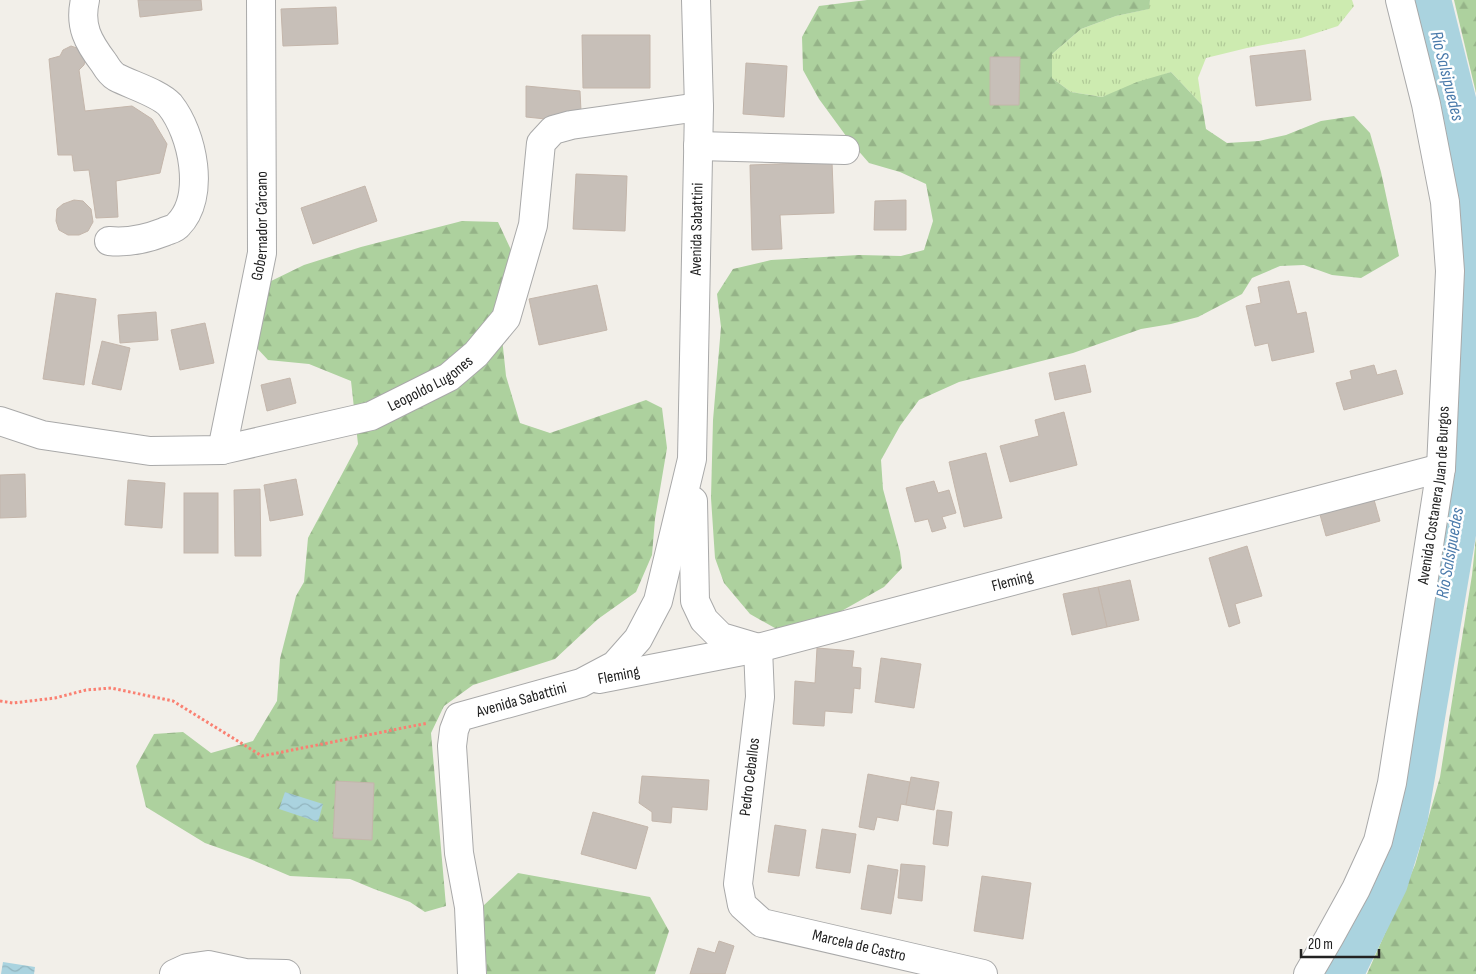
<svg xmlns="http://www.w3.org/2000/svg" width="1476" height="974" viewBox="0 0 1476 974" font-family="'Sofia Sans Condensed',sans-serif">
<style>
.grass{fill:url(#grass-tufts)}
.forest{fill:url(#forest-firs)}
.water{fill:url(#water-waves)}
.lines{fill:none;stroke-linecap:round;stroke-linejoin:round}
.river{stroke:#aad3df;stroke-width:46}
.building{fill:#c7bfb8;stroke:#c4b6ab}
.minor-casing{stroke:#a9a9a9;stroke-width:30}
.path{stroke:#fa8072;stroke-width:3;stroke-dasharray:2.5 2.5;stroke-linecap:butt}
.minor{stroke:#fff;stroke-width:28}
.labels{text-anchor:middle;dominant-baseline:central;stroke-width:5;stroke-linejoin:round;paint-order:stroke}
.street-label{font-size:16px;fill:#222;stroke:#fff}
.water-label{font-size:18px;font-style:italic;fill:#4a7aab;stroke:#fff}
</style>
<defs>
<pattern id="grass-tufts" width="24" height="20" patternUnits="userSpaceOnUse" patternTransform="scale(1.25)"><rect width="24" height="20" fill="#cdebb0"/><path d="M3 7l-1-3M5 7V3M7 7l1-3M15 17l-1-3M17 17v-4M19 17l1-3" fill="none" stroke="#b0c997"/></pattern>
<pattern id="forest-firs" width="22" height="20" patternUnits="userSpaceOnUse" patternTransform="scale(1.25)"><rect width="22" height="20" fill="#add19e"/><path d="M5 1l3.5 6h-7zM16 11l3.5 6h-7z" fill="#95b388"/></pattern>
<pattern id="water-waves" width="16" height="10" patternUnits="userSpaceOnUse" patternTransform="scale(1.25)"><rect width="16" height="10" fill="#aad3df"/><path d="M0 5q4-4 8 0t8 0" fill="none" stroke="#92b5bf"/></pattern>
</defs>
<rect width="100%" height="100%" fill="#f2efe9"/>
<polygon class="grass" points="1150,0 1352,0 1354,6 1338,26 1301,38 1247,48 1206,58 1198,78 1202,105 1171,72 1102,97 1071,92 1052,78 1052,54 1081,29 1116,16 1148,9"/>
<g class="forest">
<polygon points="867,0 1150,0 1149,9 1116,16 1081,29 1052,54 1052,78 1071,92 1102,97 1137,82 1171,72 1202,105 1206,129 1227,143 1259,141 1286,135 1321,121 1354,116 1370,133 1381,172 1399,256 1361,278 1332,275 1304,265 1280,266 1252,278 1242,294 1198,317 1171,324 1141,329 1073,353 959,382 919,400 900,426 881,460 883,489 900,552 902,568 884,587 838,613 782,632 750,614 724,583 715,558 711,498 713,420 721,327 717,294 733,269 771,260 859,255 901,256 924,250 933,221 926,184 900,172 869,163 849,140 819,99 803,70 802,37 819,6"/>
<polygon points="1454,0 1476,0 1476,93"/>
<polygon points="462,221 498,222 512,252 499,309 506,376 520,423 550,433 646,400 662,408 667,448 655,519 652,555 636,592 598,619 555,659 473,685 444,706 431,733 446,906 425,912 410,902 374,889 350,879 290,876 250,859 205,843 146,807 136,766 154,734 183,732 211,753 253,741 277,701 280,659 296,596 304,582 308,538 358,444 351,381 309,364 268,360 255,346 267,283 304,265 361,247"/>
<polygon points="1476,537 1476,974 1367,974 1415,865 1440,777 1472,575"/>
<polygon points="518,873 650,897 669,931 655,974 487,974 482,907"/>
</g>
<g class="water">
<polygon points="285,792 323,804 318,822 279,809"/>
<polygon points="3,962 35,967 34,974 1,974"/>
</g>
<g class="lines">
<polyline class="river" points="1340,974 1385,882 1405,817 1464,469 1470,330 1465,148 1428,0"/>
</g>
<g class="building">
<polygon points="138,0 201,0 202,10 140,17"/>
<polygon points="336,7 338,44 283,46 281,9"/>
<polygon points="582,35 650,35 650,88 583,88"/>
<polygon points="71,46 80,49 86,57 84,65 79,70 85,111 132,106 152,119 167,144 160,173 116,181 118,217 96,218 89,170 74,171 72,155 58,155 49,59 60,56 63,50"/>
<polygon points="1305,50 1311,100 1256,106 1250,56"/>
<polygon points="990,57 1020,57 1019,105 990,105"/>
<polygon points="746,63 787,66 784,117 743,114"/>
<polygon points="526,86 580,91 581,111 556,120 526,117"/>
<polygon points="832,162 834,213 780,215 782,249 752,250 750,165"/>
<polygon points="576,174 627,176 625,231 573,229"/>
<polygon points="365,186 377,221 313,244 301,208"/>
<polygon points="74,200 83,201 91,209 93,222 88,231 79,235 68,235 59,230 56,221 57,209 63,204"/>
<polygon points="906,200 906,230 874,230 875,201"/>
<polygon points="1289,281 1297,314 1306,312 1314,352 1272,361 1268,343 1255,346 1246,306 1261,303 1258,287"/>
<polygon points="597,285 607,330 539,345 529,299"/>
<polygon points="56,293 96,299 84,385 43,379"/>
<polygon points="156,312 158,340 120,343 118,315"/>
<polygon points="205,323 214,363 180,370 171,330"/>
<polygon points="102,341 130,348 121,390 92,384"/>
<polygon points="1085,365 1091,392 1055,400 1049,373"/>
<polygon points="1374,365 1377,375 1396,370 1403,394 1344,410 1336,383 1352,379 1350,371"/>
<polygon points="290,378 296,403 267,411 261,385"/>
<polygon points="1064,412 1077,465 1010,482 1000,446 1039,436 1035,420"/>
<polygon points="986,453 1002,518 964,527 949,462"/>
<polygon points="25,474 26,517 0,518 0,475"/>
<polygon points="296,479 303,515 270,521 264,485"/>
<polygon points="128,480 165,483 162,528 125,525"/>
<polygon points="934,481 938,493 949,490 956,513 942,517 946,528 932,532 928,519 915,522 906,488"/>
<polygon points="260,489 261,556 235,556 234,490"/>
<polygon points="1371,489 1380,521 1326,536 1317,504"/>
<rect x="184" y="493" width="34" height="60"/>
<polygon points="1247,546 1262,596 1235,604 1240,623 1229,627 1209,558"/>
<polygon points="1130,580 1139,620 1107,627 1098,587"/>
<polygon points="1098,587 1107,627 1072,635 1063,594"/>
<polygon points="817,648 854,651 852,667 861,668 860,689 854,688 852,713 825,711 824,726 793,724 795,681 815,683"/>
<polygon points="881,658 921,664 914,708 875,702"/>
<polygon points="868,774 910,782 906,805 901,804 898,821 877,817 874,830 859,827"/>
<polygon points="642,776 709,780 707,810 672,807 671,823 652,821 652,812 639,803"/>
<polygon points="911,777 939,782 934,810 906,805"/>
<polygon points="336,781 374,783 372,840 333,838"/>
<polygon points="937,810 952,812 948,846 933,844"/>
<polygon points="593,812 648,827 636,869 581,854"/>
<polygon points="775,825 806,830 799,876 768,872"/>
<polygon points="822,829 856,834 850,873 816,868"/>
<polygon points="901,864 925,866 922,901 898,898"/>
<polygon points="868,865 898,870 891,914 861,909"/>
<polygon points="982,876 1031,883 1023,939 974,931"/>
<polygon points="719,941 734,946 725,974 690,974 698,948 715,953"/>
</g>
<g class="lines">
<defs>
<g id="minor">
<path d="M85,0C79,26 88,42 104,63C107,68 111,74 116,77C131,85 159,93 170,105C193,134 206,197 178,225C175,229 168,230 164,232C146,239 128,243 109,241"/>
<polyline points="698,146 845,150"/>
<path id="s1" d="M0,421L42,435L150,451L222,450L371,416L449,377L476,354L506,318L533,225L541,143L553,130L571,125L699,107"/>
<path id="s2" d="M222,450L262,253L261,0"/>
<path id="s3" d="M693,501L695,601L704,620L721,637L758,648L760,697L738,884L742,905L762,923L983,974"/>
<path id="s4" d="M599,679L758,648L1441,468"/>
<polyline points="174,974 187,968 208,965 245,973 286,974"/>
<path id="s5" d="M472,974L469,907L459,853L452,746L454,730L459,717L581,683L615,665L638,639L658,601L692,459L699,107L696,0"/>
<path id="s6" d="M1308,974L1329,938L1356,889L1378,841L1392,783L1441,468L1450,271L1445,202L1426,104L1400,0"/>
</g>
</defs>
<use href="#minor" class="minor-casing"/>
<polyline class="path" points="0,701 13,703 55,698 86,690 111,688 173,701 262,756 428,723"/>
<use href="#minor" class="minor"/>
</g>
<g class="labels">
<g class="street-label">
<text stroke="none"><textPath href="#s2" startOffset="228">Gobernador Cárcano</textPath></text>
<text stroke="none"><textPath href="#s5" startOffset="878">Avenida Sabattini</textPath></text>
<text stroke="none"><textPath href="#s1" startOffset="446">Leopoldo Lugones</textPath></text>
<text stroke="none"><textPath href="#s6" startOffset="501">Avenida Costanera Juan de Burgos</textPath></text>
<text stroke="none"><textPath href="#s4" startOffset="425">Fleming</textPath></text>
<text stroke="none"><textPath href="#s4" startOffset="20">Fleming</textPath></text>
<text stroke="none"><textPath href="#s5" startOffset="324">Avenida Sabattini</textPath></text>
<text transform="translate(750 777) rotate(-83)">Pedro Ceballos</text>
<text stroke="none"><textPath href="#s3" startOffset="569">Marcela de Castro</textPath></text>
</g>
<g class="water-label">
<text transform="translate(1447 76) rotate(76)">Río Salsipuedes</text>
<text transform="translate(1450 553) rotate(-80)">Río Salsipuedes</text>
</g>
</g>
<path d="M1301 949v8h78v-8" fill="none" stroke="#222222" stroke-width="2.5"/>
<text x="1308" y="949" font-size="15" fill="#222222" stroke="#ffffff" stroke-width="4" paint-order="stroke">20 m</text>
</svg>
